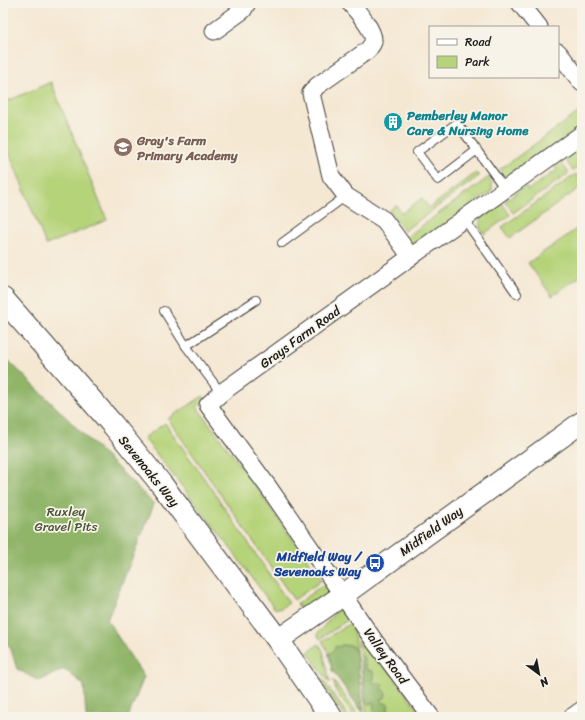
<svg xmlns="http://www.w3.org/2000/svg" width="585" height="720" viewBox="0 0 585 720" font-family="Sriracha,sans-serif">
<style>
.green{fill:#b5d379;stroke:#68784a}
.forest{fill:#90b569;stroke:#566842}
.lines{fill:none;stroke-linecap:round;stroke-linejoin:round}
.service-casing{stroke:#3d3b37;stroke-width:10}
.minor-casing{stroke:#3d3b37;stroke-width:19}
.tertiary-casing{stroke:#3d3b37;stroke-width:23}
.primary-casing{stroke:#3d3b37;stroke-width:24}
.service{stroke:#fff;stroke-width:8}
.minor{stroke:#fff;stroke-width:17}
.tertiary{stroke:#fff;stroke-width:21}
.primary{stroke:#fff;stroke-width:22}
.labels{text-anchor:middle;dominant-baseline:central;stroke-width:3.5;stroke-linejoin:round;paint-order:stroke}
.culture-label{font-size:13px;font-weight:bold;fill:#0d838f;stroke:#f7f3e8;text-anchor:start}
.education-label{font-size:13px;font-weight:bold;fill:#785e54;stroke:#f7f3e8;text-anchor:start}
.street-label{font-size:13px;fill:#1c1c1c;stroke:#f7f3e8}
.park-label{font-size:13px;fill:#4a5338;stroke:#f7f3e8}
.transit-label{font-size:13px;font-weight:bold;fill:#164399;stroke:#f7f3e8;text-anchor:end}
</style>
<rect width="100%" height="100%" fill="#f7f3e8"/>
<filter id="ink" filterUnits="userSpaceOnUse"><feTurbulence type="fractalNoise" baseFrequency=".025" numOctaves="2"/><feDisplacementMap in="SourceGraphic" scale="8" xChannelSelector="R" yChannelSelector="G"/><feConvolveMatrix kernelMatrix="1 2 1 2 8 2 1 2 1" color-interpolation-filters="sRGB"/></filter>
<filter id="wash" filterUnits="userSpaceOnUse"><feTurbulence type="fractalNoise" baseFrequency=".012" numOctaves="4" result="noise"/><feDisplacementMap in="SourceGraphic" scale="16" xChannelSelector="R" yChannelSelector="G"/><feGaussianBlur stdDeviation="0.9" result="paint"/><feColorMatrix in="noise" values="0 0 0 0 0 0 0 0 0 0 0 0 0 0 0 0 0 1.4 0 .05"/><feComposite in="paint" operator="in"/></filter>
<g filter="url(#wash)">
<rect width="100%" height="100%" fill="#f5e8d3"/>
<g class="green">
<polygon points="51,82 107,220 46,245 3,137 3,103"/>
<polygon points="582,110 582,126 507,180 499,170"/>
<polygon points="582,143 582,164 573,171 563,157"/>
<polygon points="560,161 569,173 513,213 505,201 525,186 528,190 557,170 554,166"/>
<polygon points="476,173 479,176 404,231 389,211 396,205 402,213 422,198 429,208"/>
<polygon points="576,174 582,182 582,186 510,238 502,227"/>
<polygon points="489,177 492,184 492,191 414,246 405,238"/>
<polygon points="502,203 510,215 484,234 480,229 480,218"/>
<polygon points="582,225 582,275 552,296 528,263"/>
<polygon points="203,396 206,399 197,407 235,458 322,580 294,600 168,419"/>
<polygon points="165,423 213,491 289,603 280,609 274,608 231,549 144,438"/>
<polygon points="325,583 330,590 327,597 301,611 297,604"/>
<path d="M339,609C344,609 347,612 350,616L349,619L320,639L317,634C325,626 330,616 339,609Z"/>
<polygon points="351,623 353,627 364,714 332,670 328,651 322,641"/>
<polygon points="359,629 423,717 367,717 357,631"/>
<polygon points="319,644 323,651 330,683 308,653 309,651"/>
<polygon points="308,664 312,664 349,717 345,717"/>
<polygon points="333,680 360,717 354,717 336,691"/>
</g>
<g class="forest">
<polygon points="3,355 154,504 107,620 144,677 128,717 86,717 84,685 64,669 39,681 17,669 11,649 3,637"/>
<polygon points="341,645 345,645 347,646 350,645 353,647 356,652 363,709 360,709 332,670 329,654 333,651 334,648 337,646 339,647"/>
<path d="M360,655C366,658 366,662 365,669L372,671L374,674V679L372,682L373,683H381L384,686L382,688L386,694L385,698L380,700L382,702L388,704L389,706L387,708L389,709V713L386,716L382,714L378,715C373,711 373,709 374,703L369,704L365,702Z"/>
</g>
</g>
<g filter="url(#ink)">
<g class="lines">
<defs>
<g id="service">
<polyline points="477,150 438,180 417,152 457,123 505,189"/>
<polyline points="464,219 517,294"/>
<polyline points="282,243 346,196"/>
<polyline points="164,311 186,346 221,393"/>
<polyline points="186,346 256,300"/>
</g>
<g id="minor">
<path d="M350,3C357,11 375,31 373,42C372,45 370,47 368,50L317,86L311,93L331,176L346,196L384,220L411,257"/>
<polyline points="520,3 539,27"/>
<polyline points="214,31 243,10 247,3"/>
<polyline points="558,52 582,83"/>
<polyline points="431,717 375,642 269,488 208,405 221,393 582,134"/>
<polyline points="572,717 582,710"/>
</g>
<polyline id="tertiary" points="278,640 343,595 582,422"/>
<polyline id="primary" points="3,299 113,425 162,485 278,640 331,717"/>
</defs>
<use href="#service" class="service-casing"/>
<use href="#minor" class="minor-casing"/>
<use href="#tertiary" class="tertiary-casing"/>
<use href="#primary" class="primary-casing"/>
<use href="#service" class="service"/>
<use href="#minor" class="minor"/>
<use href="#tertiary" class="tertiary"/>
<use href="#primary" class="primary"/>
</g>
</g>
<defs>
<symbol id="building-disc" viewBox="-11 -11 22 22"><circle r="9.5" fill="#0f9aa8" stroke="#f7f3e8"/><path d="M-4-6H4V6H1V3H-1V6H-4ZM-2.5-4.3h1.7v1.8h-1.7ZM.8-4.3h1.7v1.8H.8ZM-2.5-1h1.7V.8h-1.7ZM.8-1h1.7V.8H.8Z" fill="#fff"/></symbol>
<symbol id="school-disc" viewBox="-11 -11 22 22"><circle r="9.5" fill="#8d6e63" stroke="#f7f3e8"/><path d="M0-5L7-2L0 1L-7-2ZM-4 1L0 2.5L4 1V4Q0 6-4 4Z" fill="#fff"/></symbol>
<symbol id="bus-disc" viewBox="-11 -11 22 22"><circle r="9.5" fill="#1a4fb4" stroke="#f7f3e8"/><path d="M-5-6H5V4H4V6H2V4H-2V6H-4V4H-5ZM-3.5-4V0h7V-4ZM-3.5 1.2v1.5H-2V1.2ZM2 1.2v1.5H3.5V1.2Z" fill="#fff"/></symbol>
</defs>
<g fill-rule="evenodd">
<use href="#building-disc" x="382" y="111" width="22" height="22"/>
<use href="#school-disc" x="112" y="136" width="22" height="22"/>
<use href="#bus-disc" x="364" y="552" width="22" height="22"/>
</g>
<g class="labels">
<g class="culture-label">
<text x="407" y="115">Pemberley Manor<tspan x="407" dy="15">Care &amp; Nursing Home</tspan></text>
</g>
<g class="education-label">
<text x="137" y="140">Gray's Farm<tspan x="137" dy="15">Primary Academy</tspan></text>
</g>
<g class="street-label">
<text transform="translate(300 337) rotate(-36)">Grays Farm Road</text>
<text transform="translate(149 471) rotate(51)">Sevenoaks Way</text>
<text transform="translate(431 531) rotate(-36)">Midfield Way</text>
<text transform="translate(386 656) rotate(54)">Valley Road</text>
</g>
<g class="park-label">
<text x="66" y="511">Ruxley<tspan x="66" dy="15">Gravel Pits</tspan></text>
</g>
<g class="transit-label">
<text x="361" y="556">Midfield Way /<tspan x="361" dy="15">Sevenoaks Way</tspan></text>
</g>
</g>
<rect width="585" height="720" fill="none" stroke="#f7f3e8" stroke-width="16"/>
<rect x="429" y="26" width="130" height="52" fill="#f7f3e8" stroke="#9f9d96"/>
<rect x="437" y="39" width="20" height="6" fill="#ffffff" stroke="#9f9d96"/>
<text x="465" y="46" font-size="12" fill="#1c1c1c">Road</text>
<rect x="437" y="56" width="20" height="12" fill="#b5d379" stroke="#9f9d96"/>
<text x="465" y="66" font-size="12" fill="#1c1c1c">Park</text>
<g transform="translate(539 674) rotate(148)" stroke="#f7f3e8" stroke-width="3" paint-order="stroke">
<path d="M0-3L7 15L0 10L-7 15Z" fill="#1c1c1c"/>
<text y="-6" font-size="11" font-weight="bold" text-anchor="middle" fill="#1c1c1c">N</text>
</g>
</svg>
